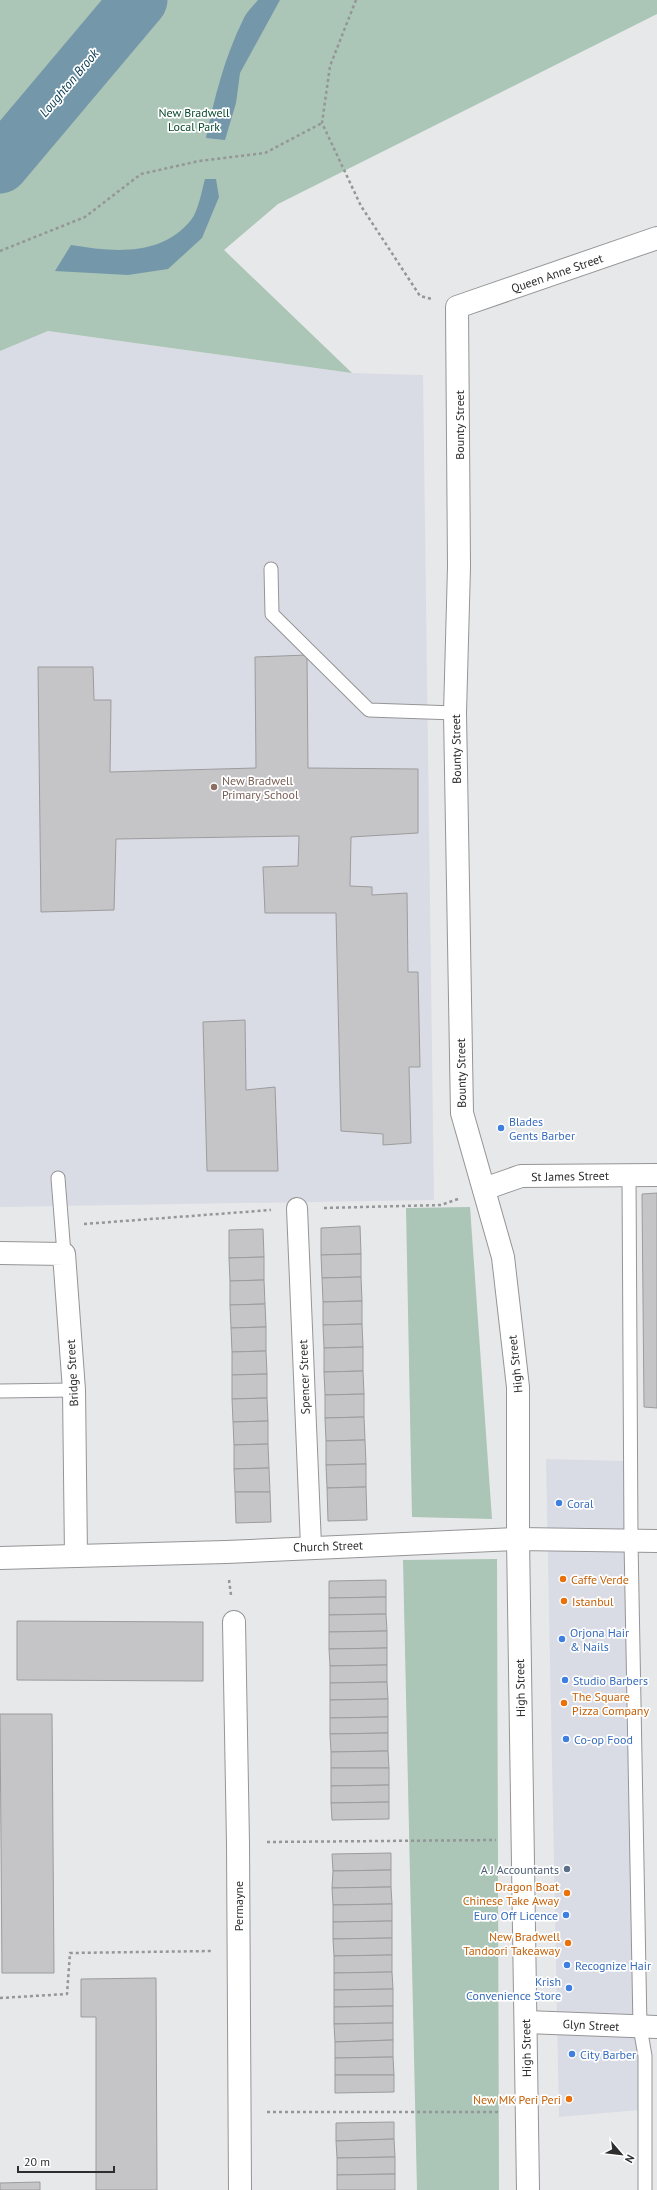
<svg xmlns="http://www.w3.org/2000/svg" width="657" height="2190" viewBox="0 0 657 2190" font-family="'PT Sans',sans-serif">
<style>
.built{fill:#dadce5}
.green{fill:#abc5b6}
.water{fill:#7497aa}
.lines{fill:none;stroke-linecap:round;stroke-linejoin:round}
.river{stroke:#7497aa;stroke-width:57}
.building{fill:#c5c5c7;stroke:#9c9c9e}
.service-casing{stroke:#959597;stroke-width:15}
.pedestrian-casing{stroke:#959597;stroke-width:22}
.minor-casing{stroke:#959597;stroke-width:24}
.path{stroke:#959697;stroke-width:2.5;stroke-dasharray:3 3;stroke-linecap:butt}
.service{stroke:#fff;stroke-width:13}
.pedestrian{stroke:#fff;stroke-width:20}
.minor{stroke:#fff;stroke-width:22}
.education-dot{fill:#8d6e63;stroke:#fff;stroke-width:1.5}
.shop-dot{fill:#3f7fe0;stroke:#fff;stroke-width:1.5}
.food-dot{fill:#e8710a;stroke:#fff;stroke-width:1.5}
.service-dot{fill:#5c6f8a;stroke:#fff;stroke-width:1.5}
.labels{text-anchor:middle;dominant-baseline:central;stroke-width:3.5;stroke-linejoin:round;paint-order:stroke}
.park-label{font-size:12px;fill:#08492d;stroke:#fff}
.street-label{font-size:12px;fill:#2e2e2f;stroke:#fff}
.education-label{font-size:12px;fill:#785e54;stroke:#fff;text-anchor:start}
.shop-label{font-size:12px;fill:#366cbe;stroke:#fff;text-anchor:start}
.food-label{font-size:12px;fill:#c56008;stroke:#fff;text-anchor:start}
.service-label{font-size:12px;fill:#4e5e75;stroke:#fff;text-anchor:end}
.water-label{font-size:13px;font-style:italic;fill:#06394f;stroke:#fff}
</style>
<rect width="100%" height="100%" fill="#e7e8ea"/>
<g class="built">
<polygon points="48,331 352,373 423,375 434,1200 0,1207 0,351"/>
<polygon points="546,1459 625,1461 639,2110 559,2117"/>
</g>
<g class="green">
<polygon points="0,0 657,0 657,14 278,204 224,250 352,373 48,331 0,351"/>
<polygon points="470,1207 492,1519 412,1517 406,1208"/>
<polygon points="497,1559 499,2190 417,2190 403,1560"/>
</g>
<g class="water">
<path d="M258,0H280L240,73L236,103L225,140L206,138C214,99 225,56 243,20C246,13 253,6 258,0Z"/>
<path d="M205,179H216L219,197L202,238L168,269L128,275L55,271L71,245C113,252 161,257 191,220C198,212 202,190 205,179Z"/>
</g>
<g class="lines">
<polyline class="river" points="0,165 139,0"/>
</g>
<g class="building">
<polygon points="307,655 308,768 418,769 418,833 351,837 350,886 372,887 372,895 407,893 408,972 418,972 420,1067 409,1067 411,1143 383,1145 383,1134 341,1131 336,913 265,913 263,867 298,866 299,836 116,839 114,910 41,912 38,667 93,667 94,700 111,700 110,772 256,768 255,657"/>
<polygon points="245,1020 246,1090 275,1087 278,1171 207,1171 203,1022"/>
<polygon points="657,1193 657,1408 644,1407 642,1194"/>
<polygon points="360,1226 361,1254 321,1255 321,1228"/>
<polygon points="263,1229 264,1257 229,1258 229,1230"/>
<polygon points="361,1254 361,1277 322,1278 321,1255"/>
<polygon points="264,1257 264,1280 230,1281 229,1258"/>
<polygon points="361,1277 362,1301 323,1302 322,1278"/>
<polygon points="264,1280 265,1304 230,1305 230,1281"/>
<polygon points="362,1301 362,1324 323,1325 323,1302"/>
<polygon points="265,1304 266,1327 231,1328 230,1305"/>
<polygon points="362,1324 363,1347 324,1348 323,1325"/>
<polygon points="266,1327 266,1351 232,1352 231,1328"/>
<polygon points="363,1347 363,1371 324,1372 324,1348"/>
<polygon points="266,1351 267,1374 232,1375 232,1352"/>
<polygon points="363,1371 364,1394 325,1395 324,1372"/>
<polygon points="267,1374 267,1398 232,1399 232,1375"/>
<polygon points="364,1394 364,1417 325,1418 325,1395"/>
<polygon points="267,1398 268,1421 233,1422 232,1399"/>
<polygon points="364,1417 365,1440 326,1441 325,1418"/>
<polygon points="268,1421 268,1444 234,1445 233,1422"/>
<polygon points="365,1440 366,1464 326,1465 326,1441"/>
<polygon points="268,1444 269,1468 234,1469 234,1445"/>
<polygon points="366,1464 366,1487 327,1488 326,1465"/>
<polygon points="269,1468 270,1492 235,1492 234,1469"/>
<polygon points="366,1487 367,1520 328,1521 327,1488"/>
<polygon points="235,1492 270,1492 271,1522 236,1523"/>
<polygon points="386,1580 386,1597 329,1598 329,1581"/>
<polygon points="386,1597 386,1614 329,1615 329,1598"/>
<polygon points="386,1614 387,1631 329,1632 329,1615"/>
<polygon points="17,1621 203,1622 203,1681 17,1680"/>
<polygon points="387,1631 387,1648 329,1649 329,1632"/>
<polygon points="387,1648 387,1665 330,1666 329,1649"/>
<polygon points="387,1665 387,1682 330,1683 330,1666"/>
<polygon points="387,1682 388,1699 330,1700 330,1683"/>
<polygon points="388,1699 388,1717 330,1718 330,1700"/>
<polygon points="0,1714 52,1714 54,1973 2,1973"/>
<polygon points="388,1717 388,1733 330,1734 330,1718"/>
<polygon points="388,1733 388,1751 331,1752 330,1734"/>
<polygon points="388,1751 389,1768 331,1768 331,1752"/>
<polygon points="331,1768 389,1768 389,1785 331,1786"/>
<polygon points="389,1785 389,1802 331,1803 331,1786"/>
<polygon points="389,1802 389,1819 332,1820 331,1803"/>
<polygon points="391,1853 391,1870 333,1871 332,1854"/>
<polygon points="391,1870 391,1887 332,1888 333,1871"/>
<polygon points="391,1887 392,1904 333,1905 332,1888"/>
<polygon points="392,1904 392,1921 333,1922 333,1905"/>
<polygon points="392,1921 392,1938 333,1939 333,1922"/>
<polygon points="392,1938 392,1955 334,1956 333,1939"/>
<polygon points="392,1955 392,1972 334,1973 334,1956"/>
<polygon points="392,1972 393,1989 334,1990 334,1973"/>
<polygon points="156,1978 157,2190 96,2190 96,2017 81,2017 81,1979"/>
<polygon points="393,1989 393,2006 334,2007 334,1990"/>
<polygon points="393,2006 393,2023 334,2024 334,2007"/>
<polygon points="393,2023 393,2040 335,2042 334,2024"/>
<polygon points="393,2040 393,2057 335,2058 335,2042"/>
<polygon points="393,2057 394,2075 335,2075 335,2058"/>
<polygon points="335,2075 394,2075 394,2092 335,2093"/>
<polygon points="394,2122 394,2139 336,2141 336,2123"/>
<polygon points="394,2139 395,2157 337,2158 336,2141"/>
<polygon points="395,2157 395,2174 337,2175 337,2158"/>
<polygon points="395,2174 395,2190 337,2190 337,2175"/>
<polygon points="40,2182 40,2190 0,2190 0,2183"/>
</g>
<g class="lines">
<defs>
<g id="service">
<polyline points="271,569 272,614 369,710 455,713"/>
<polyline points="629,1175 631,1541 640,2027 645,2056 645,2190"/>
<polyline points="58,1178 64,1254"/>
<polyline points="0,1391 74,1390"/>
</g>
<polyline id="pedestrian" points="297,1208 311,1546"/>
<g id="minor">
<polyline points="484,1189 521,1176 657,1175"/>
<polyline points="0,1253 64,1254 74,1390 76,1556"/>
<polyline points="0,1558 226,1552 518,1539 657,1541"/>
<polyline points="234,1622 238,1843 240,2190"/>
<polyline points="526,2022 657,2027"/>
<polyline points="528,2190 518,1539 518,1387 503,1257 462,1113 455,713 459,567 457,307 657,238"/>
</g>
</defs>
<use href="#service" class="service-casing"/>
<use href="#pedestrian" class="pedestrian-casing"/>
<use href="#minor" class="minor-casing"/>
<g class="path">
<polyline points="356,0 330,66 322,123 361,206 420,296 432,299"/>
<polyline points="0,251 85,217 141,174 199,161 265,153 322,123"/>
<polyline points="324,1208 441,1205 458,1199"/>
<polyline points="84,1224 271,1210"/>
<polyline points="229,1580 231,1595"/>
<polyline points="267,1842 496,1840"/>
<polyline points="0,1998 67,1994 70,1953 211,1951"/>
<polyline points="267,2112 500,2112"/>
</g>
<use href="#service" class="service"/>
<use href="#pedestrian" class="pedestrian"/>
<use href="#minor" class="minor"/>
</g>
<circle class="education-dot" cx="214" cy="787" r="4"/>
<g class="shop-dot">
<circle cx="501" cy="1128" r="4"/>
<circle cx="559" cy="1503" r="4"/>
<circle cx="562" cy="1639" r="4"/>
<circle cx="565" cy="1680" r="4"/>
<circle cx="566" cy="1739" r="4"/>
<circle cx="566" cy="1915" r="4"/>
<circle cx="567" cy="1965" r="4"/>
<circle cx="569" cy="1988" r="4"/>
<circle cx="572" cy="2054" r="4"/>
</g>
<g class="food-dot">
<circle cx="563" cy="1579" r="4"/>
<circle cx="564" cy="1601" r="4"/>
<circle cx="564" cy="1703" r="4"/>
<circle cx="567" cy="1893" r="4"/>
<circle cx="568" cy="1943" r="4"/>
<circle cx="569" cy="2099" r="4"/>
</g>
<circle class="service-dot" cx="567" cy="1869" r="4"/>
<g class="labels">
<g class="park-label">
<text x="194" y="112">New Bradwell<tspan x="194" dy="14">Local Park</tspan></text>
</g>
<g class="street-label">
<text transform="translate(557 273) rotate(-19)">Queen Anne Street</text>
<text transform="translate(459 425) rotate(-90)">Bounty Street</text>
<text transform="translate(456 749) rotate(-91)">Bounty Street</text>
<text transform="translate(461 1073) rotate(-91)">Bounty Street</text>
<text transform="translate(570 1176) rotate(-1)">St James Street</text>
<text transform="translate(515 1364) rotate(-96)">High Street</text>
<text transform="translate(72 1373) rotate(-93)">Bridge Street</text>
<text transform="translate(304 1377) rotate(-92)">Spencer Street</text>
<text transform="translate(328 1546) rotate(-2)">Church Street</text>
<text transform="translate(520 1688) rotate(-91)">High Street</text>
<text transform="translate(238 1906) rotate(-90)">Permayne</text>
<text transform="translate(591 2025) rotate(3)">Glyn Street</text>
<text transform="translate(526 2048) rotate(-91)">High Street</text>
</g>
<g class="education-label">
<text x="222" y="780">New Bradwell<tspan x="222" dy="14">Primary School</tspan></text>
</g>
<g class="shop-label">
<text x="509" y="1121">Blades<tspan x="509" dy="14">Gents Barber</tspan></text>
<text x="567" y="1503">Coral</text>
<text x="570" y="1632">Orjona Hair<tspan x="570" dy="14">&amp; Nails</tspan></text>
<text x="573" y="1680">Studio Barbers</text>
<text x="574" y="1739">Co-op Food</text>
<text x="558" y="1915" text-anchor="end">Euro Off Licence</text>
<text x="575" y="1965">Recognize Hair</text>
<text x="561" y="1981" text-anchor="end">Krish<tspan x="561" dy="14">Convenience Store</tspan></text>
<text x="580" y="2054">City Barber</text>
</g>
<g class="food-label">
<text x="571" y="1579">Caffe Verde</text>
<text x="572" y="1601">Istanbul</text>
<text x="572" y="1696">The Square<tspan x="572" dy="14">Pizza Company</tspan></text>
<text x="559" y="1886" text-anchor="end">Dragon Boat<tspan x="559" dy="14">Chinese Take Away</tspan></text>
<text x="560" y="1936" text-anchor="end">New Bradwell<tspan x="560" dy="14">Tandoori Takeaway</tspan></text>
<text x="561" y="2099" text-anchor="end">New MK Peri Peri</text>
</g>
<g class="service-label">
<text x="559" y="1869">A J Accountants</text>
</g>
<g class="water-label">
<text transform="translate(69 83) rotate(-50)">Loughton Brook</text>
</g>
</g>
<g transform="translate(621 2154) rotate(118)" stroke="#ffffff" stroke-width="3" paint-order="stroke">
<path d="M0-3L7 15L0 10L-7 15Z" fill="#2e2e2f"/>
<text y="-6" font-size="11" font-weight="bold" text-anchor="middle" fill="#2e2e2f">N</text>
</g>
<path d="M18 2166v6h96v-6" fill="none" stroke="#2e2e2f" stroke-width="2"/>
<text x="24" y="2166" font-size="12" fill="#2e2e2f" stroke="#ffffff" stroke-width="3" paint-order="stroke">20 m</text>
</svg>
